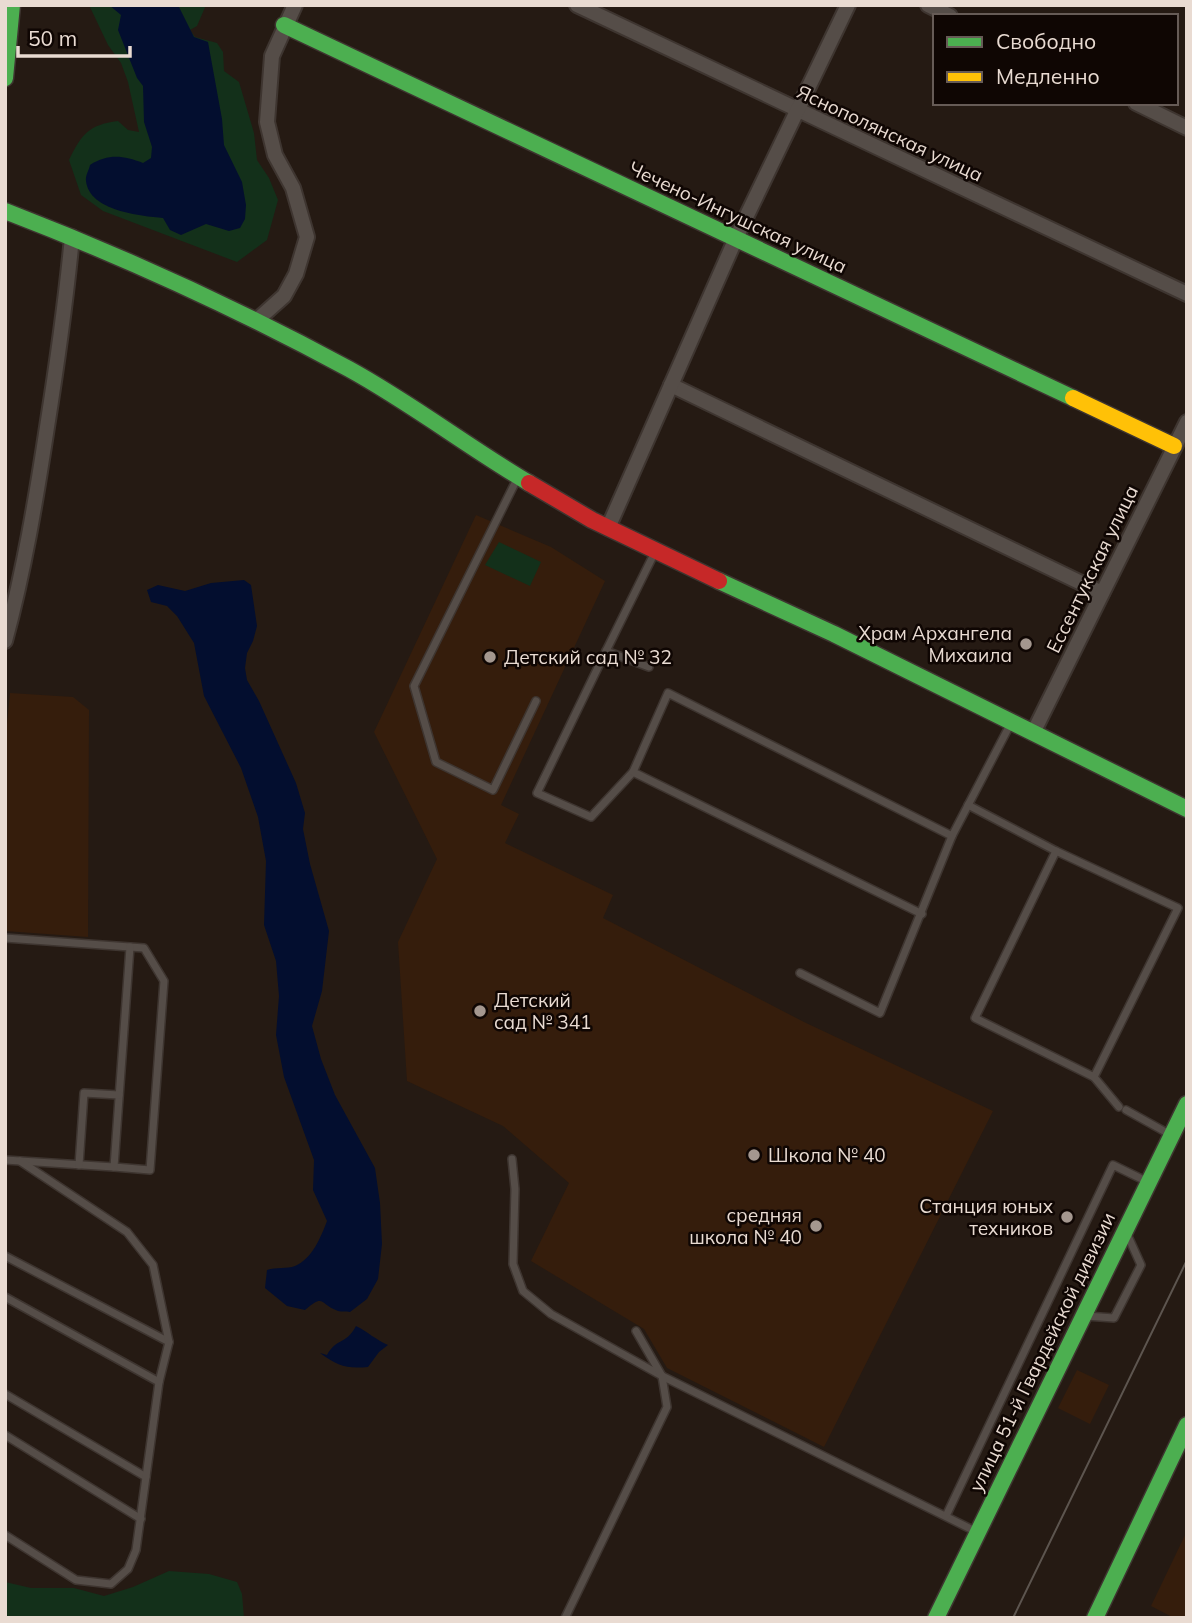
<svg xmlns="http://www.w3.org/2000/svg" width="1192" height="1623" viewBox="0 0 1192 1623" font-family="Mulish,sans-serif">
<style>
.built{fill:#351d0c}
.green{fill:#13301a}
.water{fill:#030e2f}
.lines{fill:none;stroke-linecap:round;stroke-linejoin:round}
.lane-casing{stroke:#3e3530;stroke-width:10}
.street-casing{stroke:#3e3530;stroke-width:18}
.fast-casing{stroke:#3e3530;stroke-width:19}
.slow-casing{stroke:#3e3530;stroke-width:19}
.jam-casing{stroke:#3e3530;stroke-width:19}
.lane{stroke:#554d48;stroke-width:7}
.street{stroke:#554d48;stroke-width:14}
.fast{stroke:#4caf50;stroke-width:16}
.slow{stroke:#ffc107;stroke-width:16}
.jam{stroke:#c62828;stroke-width:16}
.tram{stroke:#5d554f;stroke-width:2}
.poi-dot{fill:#a4978f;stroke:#0f0603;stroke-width:2.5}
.labels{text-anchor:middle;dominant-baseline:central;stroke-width:5;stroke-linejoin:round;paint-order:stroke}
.street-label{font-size:19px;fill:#e9dbd2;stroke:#0f0603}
.poi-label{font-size:19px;fill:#e9dbd2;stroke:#0f0603;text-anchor:end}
</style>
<rect width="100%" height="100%" fill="#251a13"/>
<g class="built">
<polygon points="476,515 551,547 605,581 501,805 519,814 505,843 613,895 603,918 804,1022 993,1111 824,1447 667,1368 644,1329 531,1261 569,1183 503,1126 407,1081 398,942 437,859 374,732"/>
<polygon points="10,693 73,697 89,710 88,937 5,931 5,744"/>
<polygon points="1077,1370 1109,1385 1090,1424 1058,1408"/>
<polygon points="1187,1531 1187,1618 1174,1618 1151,1606"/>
</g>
<g class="green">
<path d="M89,5H206L197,26L190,30L195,37L217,43L223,52L224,71L239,82L254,133L257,160L269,178L278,200L267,240L237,262L103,211L81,195L69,160C82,134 88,125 118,121L128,130L139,132L128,82L121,63L108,45Z"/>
<polygon points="499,542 541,562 530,586 485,565"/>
<polygon points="169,1571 209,1574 237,1582 242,1594 244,1618 5,1618 5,1582 31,1588 74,1588 104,1596 133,1587"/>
</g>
<g class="water">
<path d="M109,5H178L194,37L208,42L222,119L224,145L242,182L246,205L245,219L240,228L229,231L206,224L181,235L170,230L163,218C141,216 89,211 86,181C85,176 89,170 90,165C109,153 124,156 143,163L151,158L152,147L144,122L143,86L137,78L118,30L121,15Z"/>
<path d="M244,580L251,585L257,626L253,641L247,653L245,668L247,680L259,701L296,783L305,813L303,829L310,864L329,931L322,991L312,1026L321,1059L335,1095L375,1168L380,1203L382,1244L378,1279L367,1299L350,1312C346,1311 342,1312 338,1311C319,1304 325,1293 305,1310L287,1306L265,1288L267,1270C276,1267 287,1269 295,1266C312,1259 321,1237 327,1221L313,1190L314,1160L284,1077L276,1035L279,996L276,961L264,925L266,861L258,817L241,768L204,696L194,643L177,616L167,606L151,602L147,590L158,585L185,591L211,583Z"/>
<path d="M356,1326C368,1332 376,1340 388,1345L379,1352L368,1367C346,1369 338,1366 320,1353L327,1355C336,1338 346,1345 356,1326Z"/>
</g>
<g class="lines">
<defs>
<g id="lane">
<polyline points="518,477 414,686 436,762 493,790 536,701"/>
<polyline points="606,651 537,793 591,817 633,772"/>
<polyline points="649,667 606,651 655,552"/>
<polyline points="968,805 1056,851 1178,908 1094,1077"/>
<polyline points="1056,851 975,1018 1094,1077 1119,1107"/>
<polyline points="922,914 633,772 668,693 952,836"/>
<polyline points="5,938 144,948 164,981 150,1170 114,1167"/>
<polyline points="800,973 880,1013 952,836 1011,723"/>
<polyline points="1126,1110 1171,1135"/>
<polyline points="512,1159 515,1189 513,1264 523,1291 551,1314 662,1376 975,1531"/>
<polyline points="5,1160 114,1167 130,947"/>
<polyline points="79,1165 84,1093 119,1095"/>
<polyline points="5,1256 169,1342"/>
<polyline points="5,1297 159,1382"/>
<polyline points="1086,1316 1114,1318 1141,1265 1127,1234"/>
<polyline points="5,1394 146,1477"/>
<polyline points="5,1435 141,1519"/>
<polyline points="946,1516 1113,1165 1148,1182"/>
<polyline points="5,1535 76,1580 111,1584 128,1569 136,1550 159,1382 169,1342 153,1265 127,1232 20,1161"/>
<polyline points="565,1618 667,1407 662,1376 636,1331"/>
</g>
<g id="street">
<polyline points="577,5 1187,294"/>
<polyline points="928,5 950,16"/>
<polyline points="1136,103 1187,128"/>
<polyline points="256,321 284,296 296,274 307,237 293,188 275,155 267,122 272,56 295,5"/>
<polyline points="671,385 1102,593"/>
<polyline points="608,528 736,238 848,5"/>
<path d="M5,641C24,571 36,499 47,427C57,364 66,300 72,237"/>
<polyline points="1033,733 1187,422"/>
</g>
<g id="fast">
<polyline points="284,25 1073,398"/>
<polyline points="5,78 12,5"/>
<path d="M5,211C122,256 238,309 349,369C411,403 468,447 529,483"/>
<polyline points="719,581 834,634 1187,809"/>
<polyline points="936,1618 1187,1104"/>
<polyline points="1095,1618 1187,1425"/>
</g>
<polyline id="slow" points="1073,398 1174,446"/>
<polyline id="jam" points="529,483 592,520 719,581"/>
</defs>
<use href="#lane" class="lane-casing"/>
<use href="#street" class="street-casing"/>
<use href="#fast" class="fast-casing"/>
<use href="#slow" class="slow-casing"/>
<use href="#jam" class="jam-casing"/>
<use href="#lane" class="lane"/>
<use href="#street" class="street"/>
<use href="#fast" class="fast"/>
<use href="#slow" class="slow"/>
<use href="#jam" class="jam"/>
<polyline class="tram" points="1013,1618 1187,1260"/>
</g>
<g class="poi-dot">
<circle cx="1026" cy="644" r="7"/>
<circle cx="490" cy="657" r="7"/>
<circle cx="480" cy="1011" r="7"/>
<circle cx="754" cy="1155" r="7"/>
<circle cx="1067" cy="1217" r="7"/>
<circle cx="816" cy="1226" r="7"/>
</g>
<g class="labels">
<g class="street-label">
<text transform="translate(890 133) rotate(25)">Яснополянская улица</text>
<text transform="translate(738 217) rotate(25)">Чечено-Ингушская улица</text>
<text transform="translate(1092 569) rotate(-64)">Ессентукская улица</text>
<text transform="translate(1042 1352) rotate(-64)">улица 51-й Гвардейской дивизии</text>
</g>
<g class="poi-label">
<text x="1012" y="633">Храм Архангела<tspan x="1012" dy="22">Михаила</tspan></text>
<text x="504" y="657" text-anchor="start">Детский сад № 32</text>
<text x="494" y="1000" text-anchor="start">Детский<tspan x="494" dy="22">сад № 341</tspan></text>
<text x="768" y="1155" text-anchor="start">Школа № 40</text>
<text x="1053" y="1206">Станция юных<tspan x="1053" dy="22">техников</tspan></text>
<text x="802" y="1215">средняя<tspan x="802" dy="22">школа № 40</tspan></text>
</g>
</g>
<rect width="1192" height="1623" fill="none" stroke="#e9dbd2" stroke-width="14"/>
<rect x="933" y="14" width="245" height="91" fill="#0f0603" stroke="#665b56" stroke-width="2"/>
<rect x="947" y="37" width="35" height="10" fill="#4caf50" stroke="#665b56" stroke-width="2"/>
<text x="996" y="49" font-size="21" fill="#e9dbd2">Свободно</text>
<rect x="947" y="72" width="35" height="10" fill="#ffc107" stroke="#665b56" stroke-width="2"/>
<text x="996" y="84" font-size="21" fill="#e9dbd2">Медленно</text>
<path d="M18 46v10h112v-10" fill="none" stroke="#e9dbd2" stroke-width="3.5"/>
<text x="28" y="46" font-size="21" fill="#e9dbd2" stroke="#0f0603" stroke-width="5" paint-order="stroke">50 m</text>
</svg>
